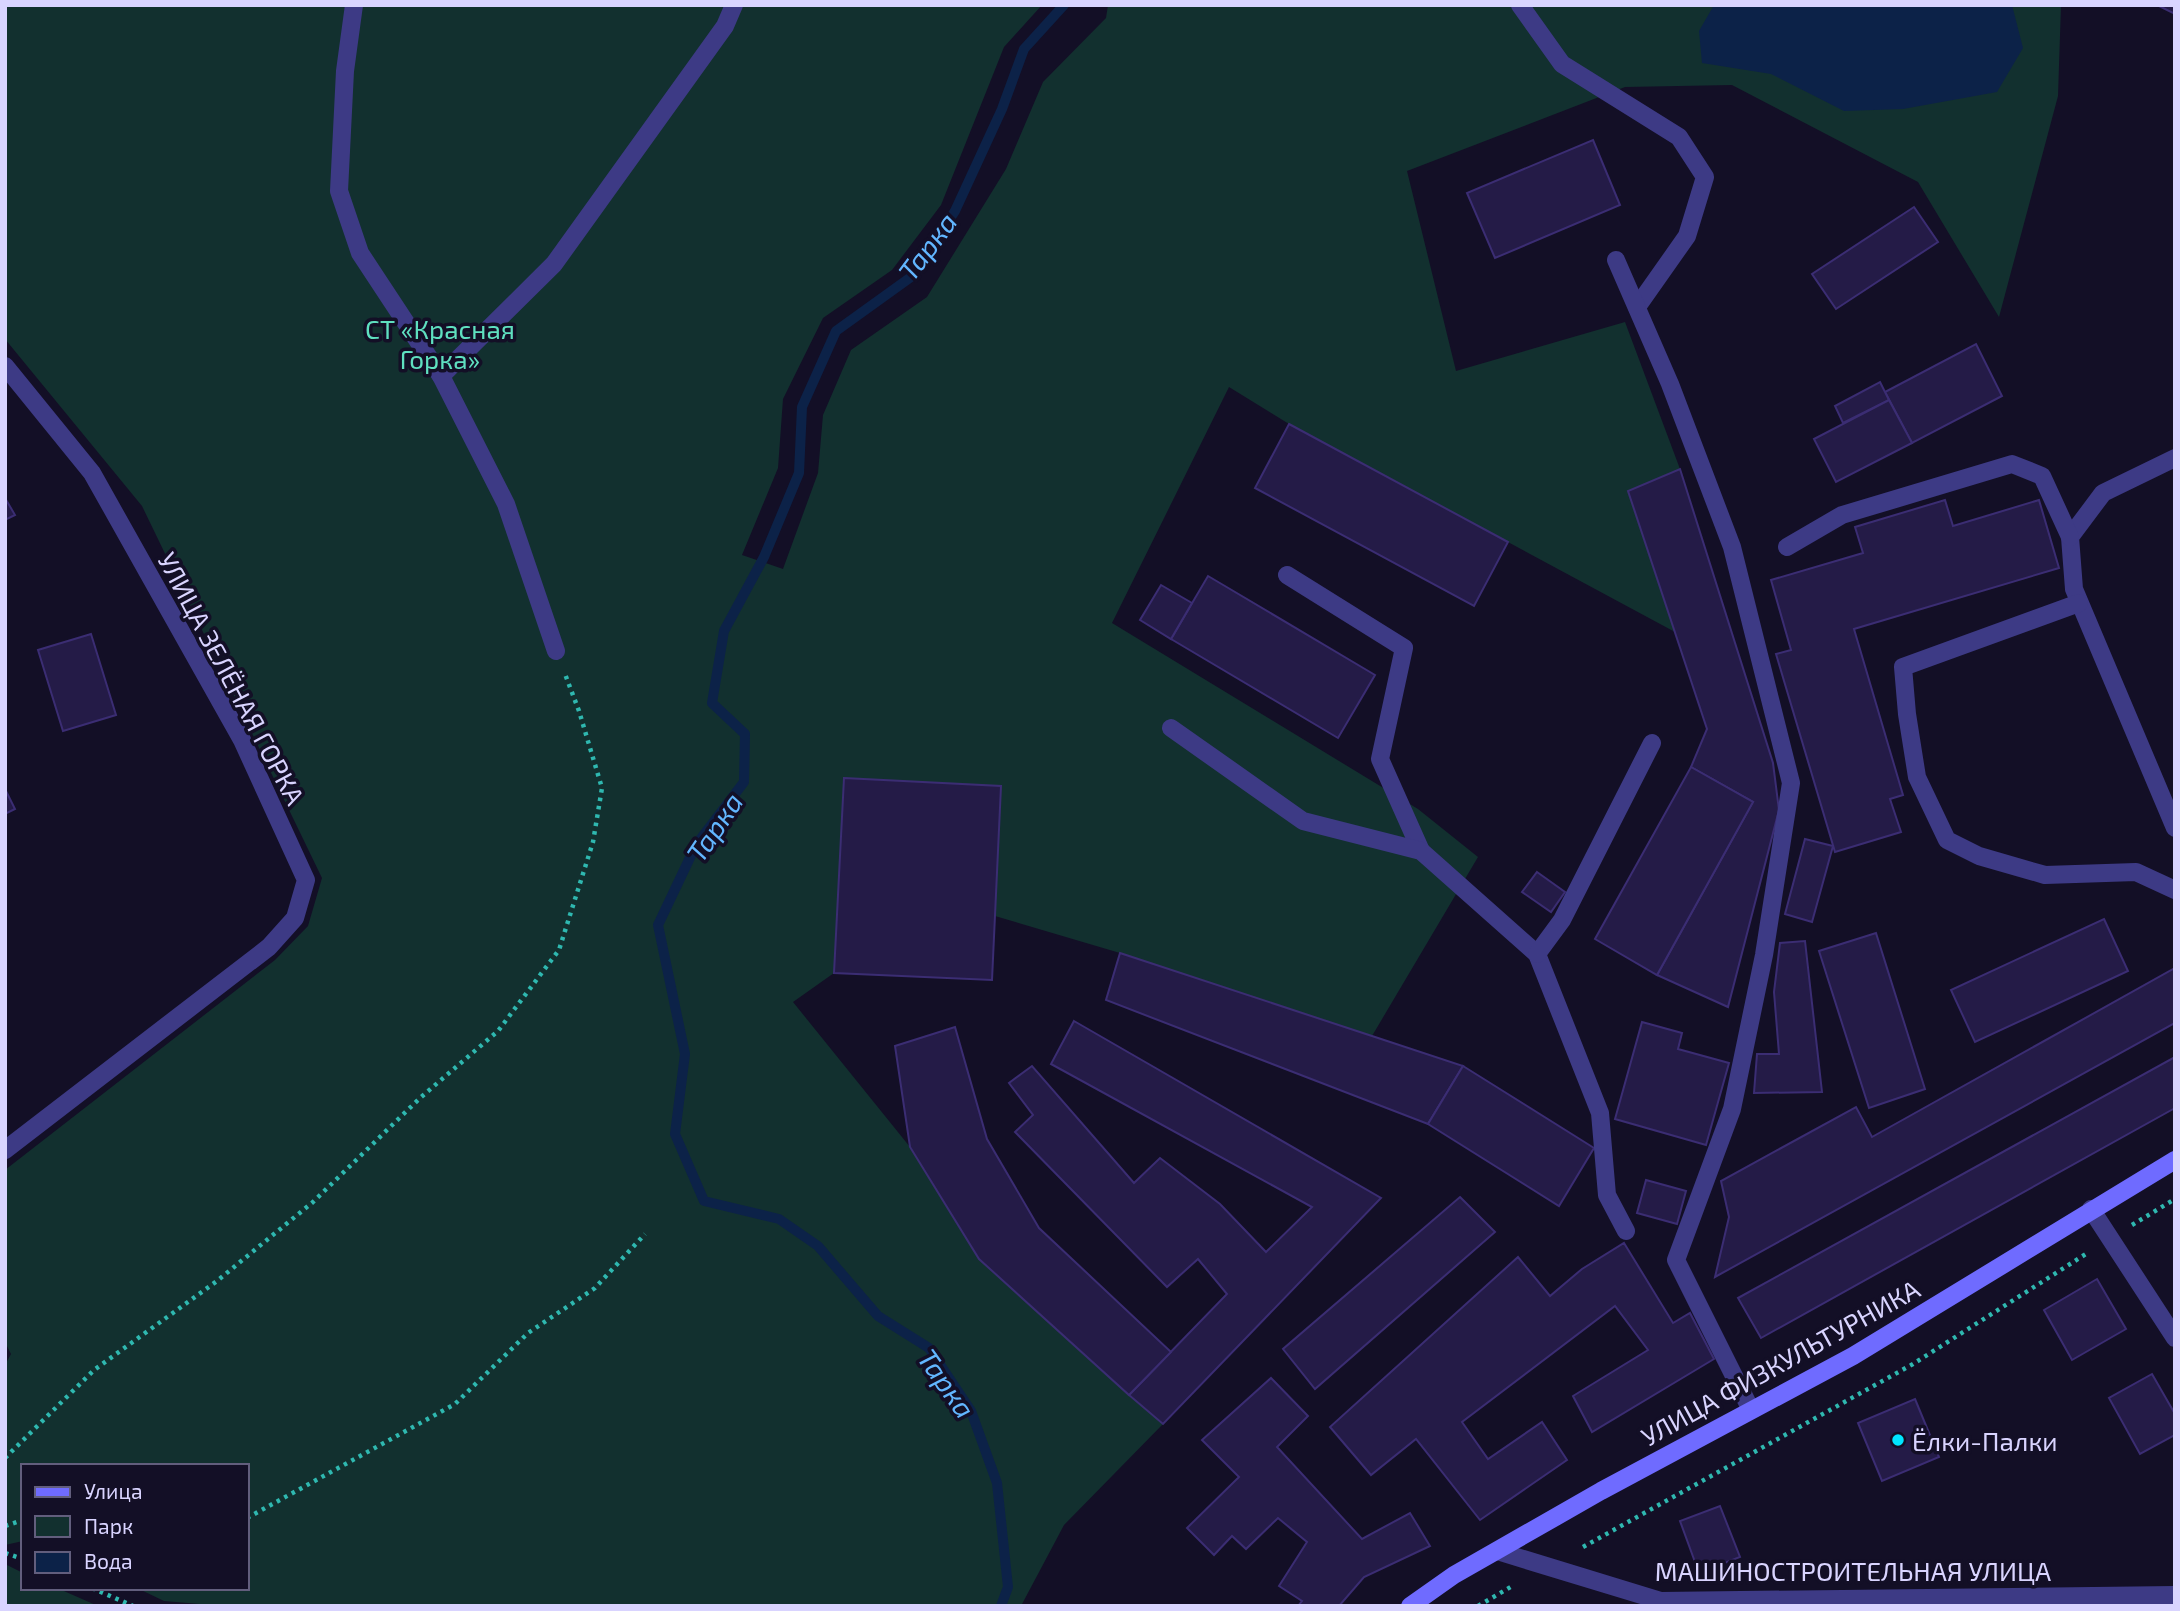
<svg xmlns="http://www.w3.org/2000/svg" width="2180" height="1611" viewBox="0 0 2180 1611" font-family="'Exo 2',sans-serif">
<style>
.green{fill:#12302f}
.water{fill:#0c2248}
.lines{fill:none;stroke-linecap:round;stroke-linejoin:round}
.stream{stroke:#0c2248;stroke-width:10}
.building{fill:#241b47;stroke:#3b2d73;stroke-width:2}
.path{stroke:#2fb8b0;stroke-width:4.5;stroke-dasharray:3.5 5;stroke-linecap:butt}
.lane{stroke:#3d3a85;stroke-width:18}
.street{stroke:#3d3a85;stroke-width:18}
.secondary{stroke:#6f6bff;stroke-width:18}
.poi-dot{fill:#00e5ff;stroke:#130f26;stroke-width:2.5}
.labels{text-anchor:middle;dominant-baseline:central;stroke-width:7;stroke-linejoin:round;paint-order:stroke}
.park-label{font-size:26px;fill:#5fe0c0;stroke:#130f26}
.street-label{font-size:26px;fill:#d9d4ff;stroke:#130f26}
.poi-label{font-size:26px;fill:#d9d4ff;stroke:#130f26;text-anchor:start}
.water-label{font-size:28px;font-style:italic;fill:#62b6ff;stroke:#130f26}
</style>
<rect width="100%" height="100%" fill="#130f26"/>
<g class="green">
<polygon points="5,5 1042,5 1004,47 941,205 892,270 823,318 783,399 778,468 742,555 783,569 818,473 823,415 851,350 927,297 1006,169 1043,82 1106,18 1108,5 2061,5 2058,96 1999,317 1918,182 1732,85 1625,87 1407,171 1456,371 1625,322 1680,469 1628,491 1675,632 1289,424 1229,387 1112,623 1418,809 1478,857 1372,1036 1120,953 995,916 1001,786 844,779 834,973 793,1002 910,1147 979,1259 1163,1424 1064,1525 1021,1606 224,1606 164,1601 137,1588 247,1588 247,1466 23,1466 23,1541 5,1545 5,1365 11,1354 5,1342 5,1170 275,960 308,926 322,878 142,506 5,339"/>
<polygon points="5,1564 23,1573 23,1588 57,1588 98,1606 5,1606"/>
</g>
<polygon class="water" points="1714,5 2012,5 2023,48 1997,92 1903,109 1844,111 1771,74 1702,63 1699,31"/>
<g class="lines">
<polyline class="stream" points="1001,1606 1008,1587 997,1483 971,1411 929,1348 878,1316 818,1246 779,1219 704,1201 675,1134 685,1054 658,925 696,845 744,782 745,734 712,703 724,631 764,557 799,473 802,407 836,331 911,277 955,211 1002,109 1024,49 1064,5"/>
</g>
<g class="building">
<polygon points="2157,5 2175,5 2175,14"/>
<polygon points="1593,140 1620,205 1495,258 1467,193"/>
<polygon points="1914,207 1938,242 1836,309 1812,274"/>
<polygon points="1976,344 2002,396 1912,443 1885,392"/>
<polygon points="1880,382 1889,400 1843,423 1835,406"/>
<polygon points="1889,400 1912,443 1836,482 1814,439"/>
<polygon points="1289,424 1508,542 1474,606 1255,488"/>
<polygon points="1680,469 1773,763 1779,810 1728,1007 1657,975 1753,802 1691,767 1707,729 1628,491"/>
<polygon points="5,498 15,515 5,520"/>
<polygon points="1945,500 1953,526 2039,500 2059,568 1854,629 1903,795 1890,799 1901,832 1835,852 1776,654 1791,650 1771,580 1863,553 1855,527"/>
<polygon points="1208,576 1375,675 1338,738 1171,639"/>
<polygon points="1161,585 1192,603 1171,639 1140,620"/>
<polygon points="91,634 116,715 63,731 38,650"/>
<polygon points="1691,767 1753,802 1657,975 1595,939"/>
<polygon points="844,778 1001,786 992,980 834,973"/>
<polygon points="5,789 15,809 5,814"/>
<polygon points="1805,839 1833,846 1812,922 1785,914"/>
<polygon points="1537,872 1565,892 1551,912 1522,892"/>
<polygon points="2104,919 2128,971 1975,1042 1951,990"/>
<polygon points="1876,933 1925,1089 1869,1108 1819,951"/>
<polygon points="1805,941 1822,1092 1754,1093 1757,1054 1779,1054 1774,992 1780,943"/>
<polygon points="1120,953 1372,1036 1463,1066 1428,1124 1106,1000"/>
<polygon points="2175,968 2175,1023 1715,1277 1729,1217 1721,1181 1856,1107 1872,1137"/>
<polygon points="1074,1021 1381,1198 1163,1424 1129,1395 1227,1294 1198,1259 1167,1287 1015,1132 1033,1115 1009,1083 1032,1066 1134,1183 1160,1158 1220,1204 1266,1252 1312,1207 1051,1064"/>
<polygon points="1642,1022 1682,1033 1678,1049 1729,1063 1706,1145 1615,1119"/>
<polygon points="955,1027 987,1139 1039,1228 1171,1352 1129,1395 979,1259 910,1147 895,1046"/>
<polygon points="2175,1057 2175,1108 1761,1338 1738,1298"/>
<polygon points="1463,1066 1594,1148 1559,1206 1428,1124"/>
<polygon points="1646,1180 1686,1191 1677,1224 1637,1213"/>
<polygon points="1460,1197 1495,1232 1315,1389 1283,1349"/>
<polygon points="1624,1243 1673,1323 1690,1313 1714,1359 1592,1432 1573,1396 1648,1350 1615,1306 1462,1422 1488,1459 1542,1422 1567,1460 1480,1520 1416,1439 1371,1475 1330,1427 1518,1257 1550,1296 1582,1269"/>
<polygon points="2097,1279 2126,1329 2072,1360 2044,1310"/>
<polygon points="2152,1374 2175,1414 2175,1435 2140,1454 2109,1398"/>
<polygon points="1271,1378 1308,1416 1277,1447 1362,1539 1410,1513 1430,1546 1364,1577 1339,1606 1298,1606 1302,1601 1279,1586 1307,1542 1278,1518 1246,1549 1232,1536 1214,1555 1187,1528 1239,1477 1202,1440"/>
<polygon points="1915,1399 1939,1457 1882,1481 1858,1423"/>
<polygon points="1720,1506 1740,1557 1699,1573 1680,1521"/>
</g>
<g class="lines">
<g class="path">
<polyline points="2132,1225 2175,1199"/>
<polyline points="5,1458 94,1370 217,1281 313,1202 420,1098 498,1031 559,950 593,842 602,788 579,711 565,674"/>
<polyline points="247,1518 455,1404 528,1333 595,1288 645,1234"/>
<polyline points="5,1526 23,1520"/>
<polyline points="1583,1547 1913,1364 2089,1252"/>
<polyline points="5,1553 23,1559"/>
<polyline points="92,1588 133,1606"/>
<polyline points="1478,1606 1514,1585"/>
</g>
<g class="lane">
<polyline points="354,5 345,71 339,191 360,253 441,376"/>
<polyline points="1520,5 1562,64 1679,137 1705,177 1687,236 1637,307"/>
<polyline points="1616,260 1670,384 1732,547 1791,783 1764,955 1732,1109 1676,1260 1751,1410"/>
<polyline points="2175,458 2103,493 2070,537 2074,589 2175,828"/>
<polyline points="1787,547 1842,515 2012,464 2042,476 2070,537"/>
<polyline points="1287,575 1404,648 1380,759 1421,851"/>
<polyline points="2079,603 1903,667 1907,714 1917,777 1947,840 1979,856 2045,875 2136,872 2175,890"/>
<polyline points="556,651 506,504 441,376 554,264 725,26 734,5"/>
<polyline points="1171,728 1303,821 1421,851 1537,954 1600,1113 1607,1195 1626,1231"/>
<polyline points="1537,954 1562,920 1652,743"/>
</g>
<g class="street">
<polyline points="5,366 92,473 242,740 306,880 295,918 269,947 5,1150"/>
<polyline points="2091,1209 2175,1338"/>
<polyline points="1497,1551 1661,1601 2175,1595"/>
</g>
<polyline class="secondary" points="1410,1606 1454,1575 1601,1491 1853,1356 2175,1160"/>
</g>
<circle class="poi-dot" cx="1898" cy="1440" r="7"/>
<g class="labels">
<g class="park-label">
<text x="440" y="328">СТ «Красная<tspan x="440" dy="30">Горка»</tspan></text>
</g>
<g class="street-label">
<text transform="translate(232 678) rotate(62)">УЛИЦА ЗЕЛЁНАЯ ГОРКА</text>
<text transform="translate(1780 1362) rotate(-29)">УЛИЦА ФИЗКУЛЬТУРНИКА</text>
<text x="1853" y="1570">МАШИНОСТРОИТЕЛЬНАЯ УЛИЦА</text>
</g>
<g class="poi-label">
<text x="1912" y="1440">Ёлки-Палки</text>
</g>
<g class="water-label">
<text transform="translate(927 246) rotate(-53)">Тарка</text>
<text transform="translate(714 827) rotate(-56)">Тарка</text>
<text transform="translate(947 1383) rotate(55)">Тарка</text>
</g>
</g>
<rect width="2180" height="1611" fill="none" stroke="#d9d4ff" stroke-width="14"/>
<rect x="21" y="1464" width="228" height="126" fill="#130f26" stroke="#625e7d" stroke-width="2"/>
<rect x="35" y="1487" width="35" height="10" fill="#6f6bff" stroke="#625e7d" stroke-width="2"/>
<text x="84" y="1499" font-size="21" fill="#d9d4ff">Улица</text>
<rect x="35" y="1516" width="35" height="21" fill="#12302f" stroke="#625e7d" stroke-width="2"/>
<text x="84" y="1534" font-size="21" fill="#d9d4ff">Парк</text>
<rect x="35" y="1552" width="35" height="21" fill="#0c2248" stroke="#625e7d" stroke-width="2"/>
<text x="84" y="1569" font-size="21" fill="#d9d4ff">Вода</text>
</svg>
